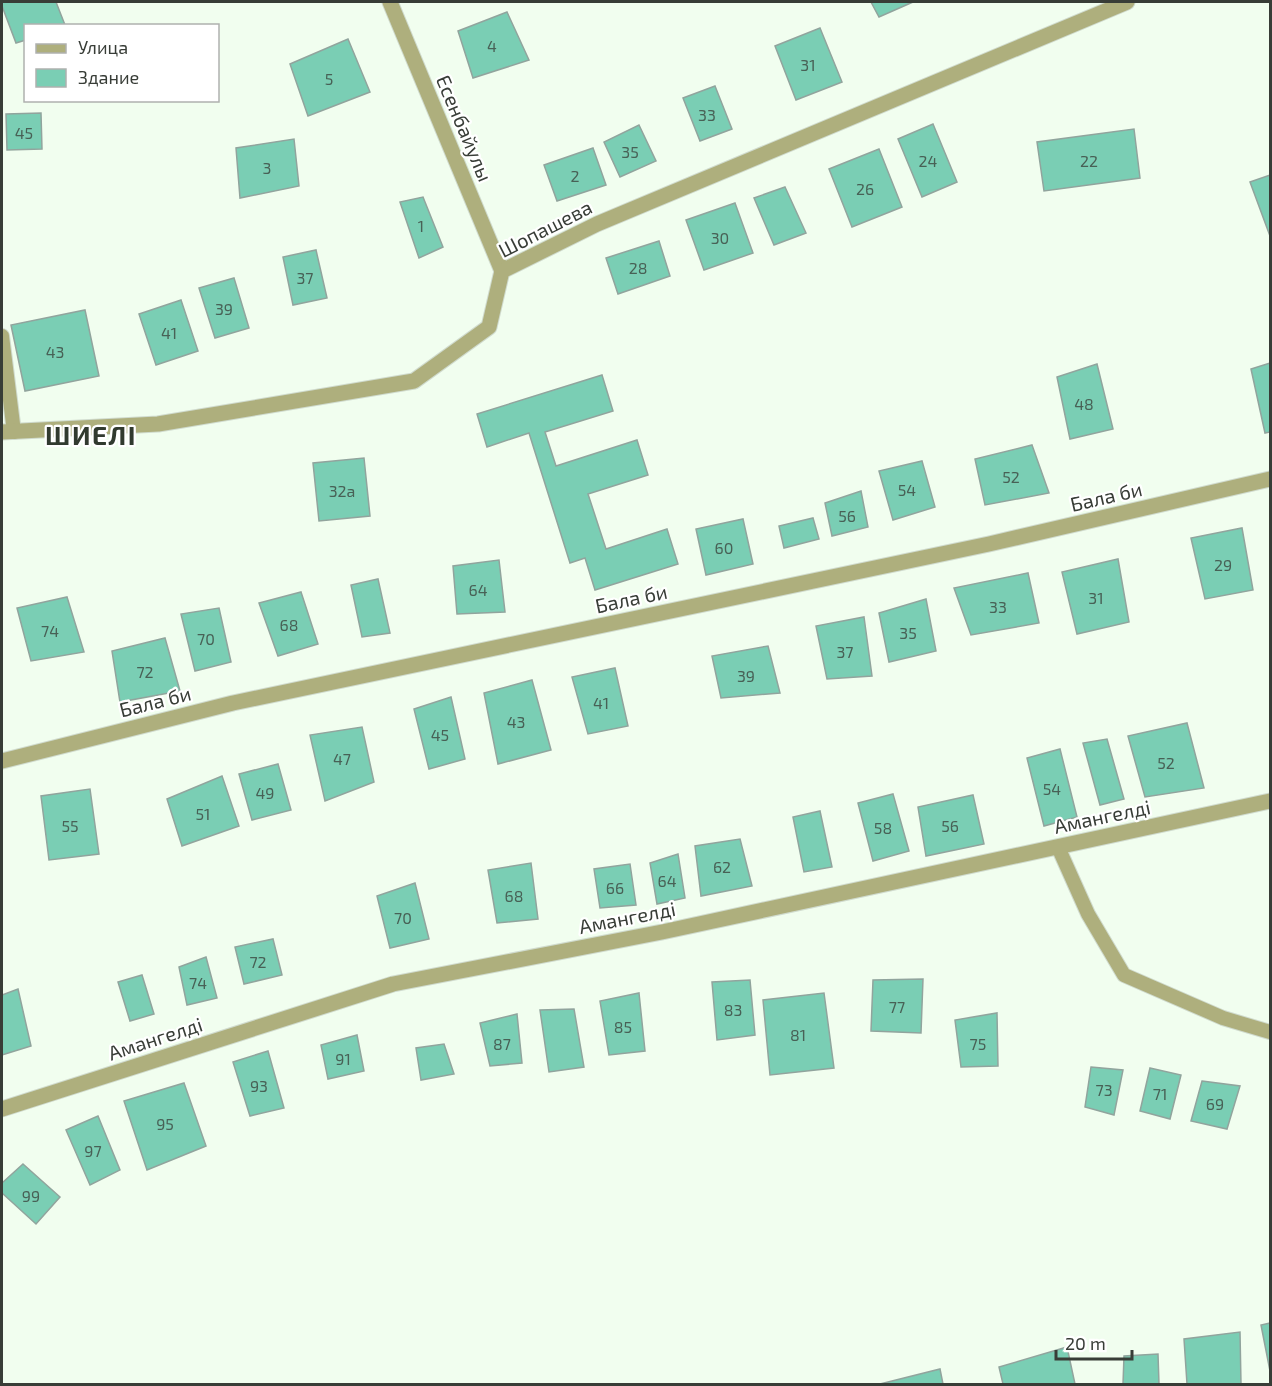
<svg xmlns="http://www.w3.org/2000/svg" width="1272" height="1386" viewBox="0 0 1272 1386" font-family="'Exo 2',sans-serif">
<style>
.building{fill:#7aceb4;stroke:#91a49d;stroke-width:1.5}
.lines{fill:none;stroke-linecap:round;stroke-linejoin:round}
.service-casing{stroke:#d0dbce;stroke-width:16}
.minor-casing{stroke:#d0dbce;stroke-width:17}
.service{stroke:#aeaf7d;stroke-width:14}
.minor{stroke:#aeaf7d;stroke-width:15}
.labels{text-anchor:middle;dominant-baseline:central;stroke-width:4.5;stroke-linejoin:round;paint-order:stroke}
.number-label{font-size:16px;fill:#486156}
.street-label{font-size:20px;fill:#383d37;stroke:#fff}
.district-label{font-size:26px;font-weight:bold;letter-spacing:1.5px;fill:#313a2f;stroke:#fff}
</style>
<rect width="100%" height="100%" fill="#f1feef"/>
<g class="building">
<polygon points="2,2 56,2 65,25 26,26 26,40 16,43 2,6"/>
<polygon points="871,2 913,2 879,17"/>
<polygon points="507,12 529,60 473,78 458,31"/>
<polygon points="820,28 842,82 796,100 775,46"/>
<polygon points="348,39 370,92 308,116 290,64"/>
<polygon points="715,86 732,129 700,141 683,98"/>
<polygon points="41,113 42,149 7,150 6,114"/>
<polygon points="933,124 957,182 922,197 898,139"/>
<polygon points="639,125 656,161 620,177 604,142"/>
<polygon points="1134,129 1140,178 1044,191 1037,142"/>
<polygon points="294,139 299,186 240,198 236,148"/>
<polygon points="593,148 606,185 557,201 544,165"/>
<polygon points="879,149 902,207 852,227 829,169"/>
<polygon points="1270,175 1270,236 1250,182"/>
<polygon points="785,187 806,233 774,245 754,198"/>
<polygon points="423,197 443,247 419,258 400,202"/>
<polygon points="735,203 753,253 704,270 686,220"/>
<polygon points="659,241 670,276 618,294 606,258"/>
<polygon points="316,250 327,298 293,305 283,257"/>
<polygon points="234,278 249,328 215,338 199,288"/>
<polygon points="181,300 198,351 156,365 139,314"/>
<polygon points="85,310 99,376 25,391 11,325"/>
<polygon points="1270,363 1270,432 1265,433 1251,369"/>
<polygon points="1097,364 1113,429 1070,439 1057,377"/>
<polygon points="602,375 613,411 545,432 556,466 637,440 648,475 588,494 606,549 667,529 678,564 595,590 585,558 570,563 529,433 487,447 477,414"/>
<polygon points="1032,445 1049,493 985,505 975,459"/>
<polygon points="364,458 370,516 319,521 313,463"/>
<polygon points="922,461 935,507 893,520 879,471"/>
<polygon points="861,491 868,527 832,536 825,503"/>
<polygon points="813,518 819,539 784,548 779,526"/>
<polygon points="743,519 753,564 706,575 696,529"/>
<polygon points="1242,528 1253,590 1205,599 1191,538"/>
<polygon points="1118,559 1129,622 1077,634 1062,572"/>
<polygon points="499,560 505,612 457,614 453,566"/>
<polygon points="1028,573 1039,623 971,635 954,588"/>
<polygon points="378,579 390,633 362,637 351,585"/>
<polygon points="301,592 318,644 278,656 259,603"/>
<polygon points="67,597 84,652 31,661 17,608"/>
<polygon points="926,599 936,651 889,662 879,613"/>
<polygon points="219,608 231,662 195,671 181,614"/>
<polygon points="864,617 872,676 827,679 816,626"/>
<polygon points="165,638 180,691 120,702 112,651"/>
<polygon points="768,646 780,693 721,698 712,656"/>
<polygon points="615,668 628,726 588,734 572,677"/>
<polygon points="532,680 551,750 498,764 484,693"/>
<polygon points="451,697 465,759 429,769 414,709"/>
<polygon points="1187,723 1204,788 1145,797 1128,736"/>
<polygon points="362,727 374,782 325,801 310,735"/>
<polygon points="1107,739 1124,799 1100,805 1083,743"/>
<polygon points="1060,749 1077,817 1044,826 1027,758"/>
<polygon points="278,764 291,810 252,820 239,774"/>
<polygon points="222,776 239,826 182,846 167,799"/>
<polygon points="90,789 99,854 49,860 41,796"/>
<polygon points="893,794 909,851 873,861 858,803"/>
<polygon points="973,795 984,844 926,856 918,807"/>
<polygon points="820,811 832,867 804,872 793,817"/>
<polygon points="740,839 752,886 701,896 695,846"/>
<polygon points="678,854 685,898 657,904 650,863"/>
<polygon points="531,863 538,919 497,923 488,870"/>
<polygon points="630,864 636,905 600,908 594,869"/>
<polygon points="415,883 429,939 390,948 377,896"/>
<polygon points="273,939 282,975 244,984 235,947"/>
<polygon points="206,957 217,998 187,1005 179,967"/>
<polygon points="142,975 154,1014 130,1021 118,982"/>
<polygon points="923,979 921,1033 871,1031 873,980"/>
<polygon points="750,980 755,1035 717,1040 712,982"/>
<polygon points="18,989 31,1046 2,1055 2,995"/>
<polygon points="639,993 645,1051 609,1055 600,1001"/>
<polygon points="824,993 834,1068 770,1075 763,1000"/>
<polygon points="574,1009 584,1067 549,1072 540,1010"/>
<polygon points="997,1013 998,1066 961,1067 955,1020"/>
<polygon points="517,1014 522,1063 490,1066 480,1023"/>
<polygon points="357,1035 364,1071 328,1079 321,1045"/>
<polygon points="444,1044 454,1074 421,1080 416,1048"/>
<polygon points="268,1051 284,1108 250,1116 233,1062"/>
<polygon points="1091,1067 1123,1070 1114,1115 1085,1107"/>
<polygon points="1150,1068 1181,1075 1170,1119 1140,1111"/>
<polygon points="1202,1081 1240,1086 1227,1129 1191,1121"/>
<polygon points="184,1083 206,1146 147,1170 124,1101"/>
<polygon points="98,1116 120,1170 90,1185 66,1130"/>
<polygon points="23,1164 60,1197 36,1224 2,1193 2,1183"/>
<polygon points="1270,1323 1270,1371 1261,1325"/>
<polygon points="1240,1332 1241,1384 1187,1384 1184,1339"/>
<polygon points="1067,1347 1075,1384 1003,1384 999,1367"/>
<polygon points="1158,1354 1159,1384 1123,1384 1124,1356"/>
<polygon points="940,1369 943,1384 880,1384"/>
</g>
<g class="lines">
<defs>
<g id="service">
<polyline points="2,336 14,432"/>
<polyline points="1058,847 1088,914 1124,975 1223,1018 1270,1032"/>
</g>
<g id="minor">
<polyline points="390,2 502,271"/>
<polyline points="2,432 158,424 414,381 489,327 502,271 597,224 1127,2"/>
<polyline points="2,761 233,703 989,544 1270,479"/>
<polyline points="2,1109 393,984 662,932 1270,801"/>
</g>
</defs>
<use href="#service" class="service-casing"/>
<use href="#minor" class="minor-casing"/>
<use href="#service" class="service"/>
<use href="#minor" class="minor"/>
</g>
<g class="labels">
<g class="number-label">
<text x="492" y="45">4</text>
<text x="808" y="64">31</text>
<text x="329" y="78">5</text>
<text x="707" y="114">33</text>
<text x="24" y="132">45</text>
<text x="630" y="151">35</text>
<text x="928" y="160">24</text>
<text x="1089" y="160">22</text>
<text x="267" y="167">3</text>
<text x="575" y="175">2</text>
<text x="865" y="188">26</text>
<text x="421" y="225">1</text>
<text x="720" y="237">30</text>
<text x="638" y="267">28</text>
<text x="305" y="277">37</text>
<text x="224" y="308">39</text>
<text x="169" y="332">41</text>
<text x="55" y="351">43</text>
<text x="1084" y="403">48</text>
<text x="1011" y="476">52</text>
<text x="907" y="489">54</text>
<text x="342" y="490">32а</text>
<text x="847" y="515">56</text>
<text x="724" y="547">60</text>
<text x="1223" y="564">29</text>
<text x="478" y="589">64</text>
<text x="1096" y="597">31</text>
<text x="998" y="606">33</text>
<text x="289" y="624">68</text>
<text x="50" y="630">74</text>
<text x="908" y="632">35</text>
<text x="206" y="638">70</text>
<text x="845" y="651">37</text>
<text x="145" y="671">72</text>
<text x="746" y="675">39</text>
<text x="601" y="702">41</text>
<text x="516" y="721">43</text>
<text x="440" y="734">45</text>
<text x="342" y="758">47</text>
<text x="1166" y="762">52</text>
<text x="1052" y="788">54</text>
<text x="265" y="792">49</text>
<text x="203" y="813">51</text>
<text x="70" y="825">55</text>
<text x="950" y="825">56</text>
<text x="883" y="827">58</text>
<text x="722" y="866">62</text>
<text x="667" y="880">64</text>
<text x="615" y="887">66</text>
<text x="514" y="895">68</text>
<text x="403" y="917">70</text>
<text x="258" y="961">72</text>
<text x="198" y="982">74</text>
<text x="897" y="1006">77</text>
<text x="733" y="1009">83</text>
<text x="623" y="1026">85</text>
<text x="798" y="1034">81</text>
<text x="502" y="1043">87</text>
<text x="978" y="1043">75</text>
<text x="343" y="1058">91</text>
<text x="259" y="1085">93</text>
<text x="1104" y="1089">73</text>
<text x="1160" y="1093">71</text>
<text x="1215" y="1103">69</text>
<text x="165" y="1123">95</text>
<text x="93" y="1150">97</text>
<text x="31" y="1195">99</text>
</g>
<g class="street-label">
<text transform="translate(465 128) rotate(67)">Есенбайулы</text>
<text transform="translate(545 228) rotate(-27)">Шопашева</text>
<text transform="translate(1106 496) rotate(-13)">Бала би</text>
<text transform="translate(631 598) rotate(-12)">Бала би</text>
<text transform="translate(155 701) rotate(-14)">Бала би</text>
<text transform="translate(1102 816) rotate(-12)">Амангелді</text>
<text transform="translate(627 917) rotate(-11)">Амангелді</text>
<text transform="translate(155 1038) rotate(-18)">Амангелді</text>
</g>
<g class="district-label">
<text x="91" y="434">ШИЕЛІ</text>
</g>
</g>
<rect width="1272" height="1386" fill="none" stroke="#383d37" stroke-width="6"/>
<rect x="24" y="24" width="195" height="78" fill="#ffffff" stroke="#afb1af" stroke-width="1.5"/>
<rect x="36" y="44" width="30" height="9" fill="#aeaf7d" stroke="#afb1af" stroke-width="1.5"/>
<text x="78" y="54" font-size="18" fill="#383d37">Улица</text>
<rect x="36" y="69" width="30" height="18" fill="#7aceb4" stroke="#afb1af" stroke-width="1.5"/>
<text x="78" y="84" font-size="18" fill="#383d37">Здание</text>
<path d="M1056 1350v9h76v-9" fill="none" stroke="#383d37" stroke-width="3"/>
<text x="1065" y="1350" font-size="18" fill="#383d37" stroke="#ffffff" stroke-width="4.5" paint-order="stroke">20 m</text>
</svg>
